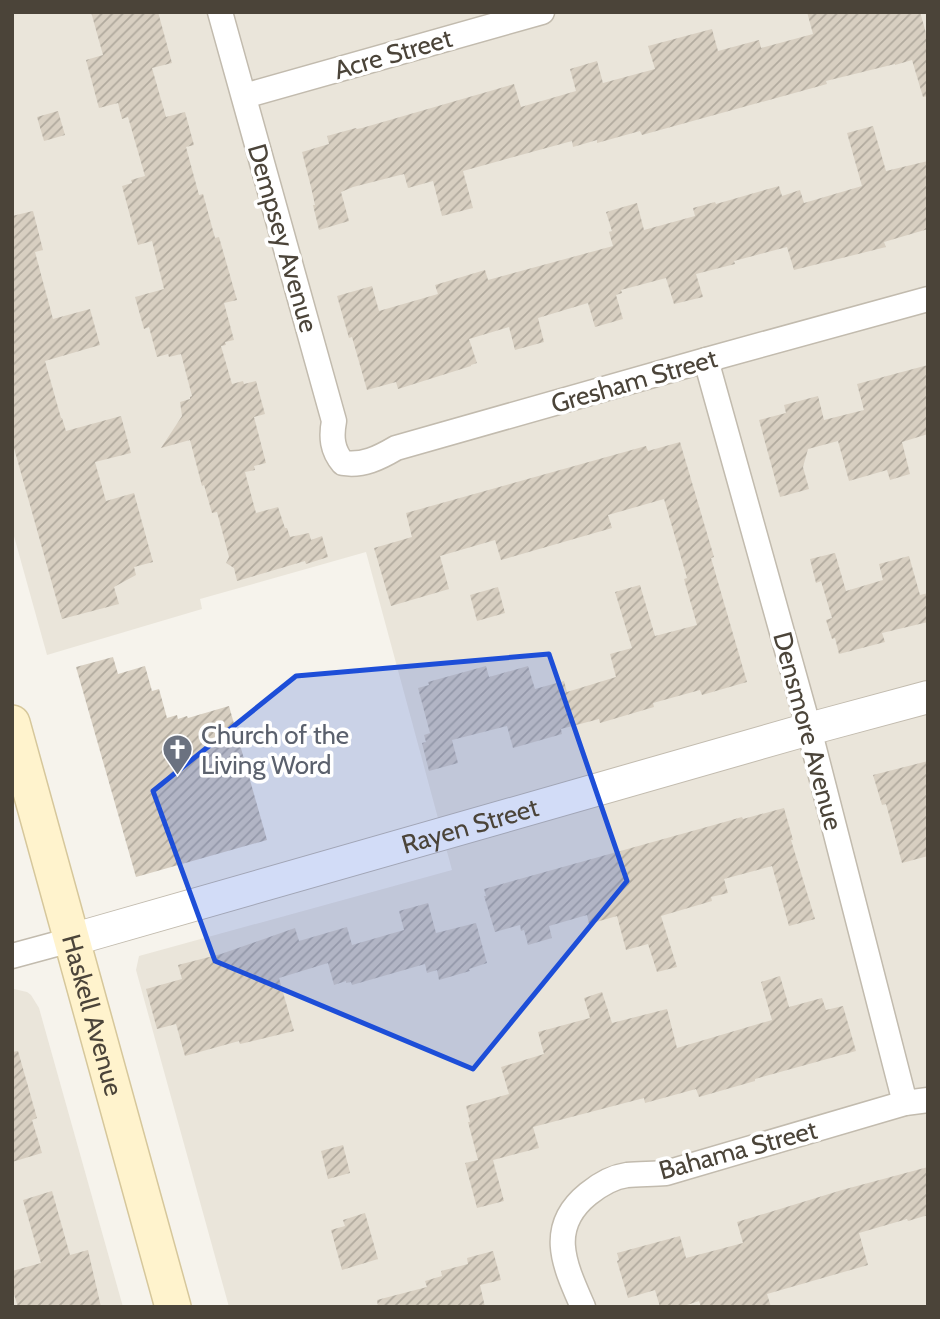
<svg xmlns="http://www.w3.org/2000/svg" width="940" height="1319" viewBox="0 0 940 1319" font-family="Cabin,sans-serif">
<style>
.residential{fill:#eae5da}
.building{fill:url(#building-hatch)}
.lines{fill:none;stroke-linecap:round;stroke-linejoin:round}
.minor-casing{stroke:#c2bbae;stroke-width:27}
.tertiary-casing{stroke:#c2bbae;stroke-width:34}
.secondary-casing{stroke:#d6c79b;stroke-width:38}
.minor{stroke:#fff;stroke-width:24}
.tertiary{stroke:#fff;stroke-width:32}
.secondary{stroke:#fff3cd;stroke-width:35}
.marked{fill:#1d4ed8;fill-opacity:0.2;stroke:#1d4ed8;stroke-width:5;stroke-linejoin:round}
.labels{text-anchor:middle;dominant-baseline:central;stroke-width:7;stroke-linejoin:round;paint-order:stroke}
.street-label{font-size:26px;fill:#4b4439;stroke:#fff}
.worship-label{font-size:26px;fill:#5b616d;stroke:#fff;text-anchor:start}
</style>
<defs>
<pattern id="building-hatch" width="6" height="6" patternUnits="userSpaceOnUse" patternTransform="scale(1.75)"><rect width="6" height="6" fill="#d8cfc1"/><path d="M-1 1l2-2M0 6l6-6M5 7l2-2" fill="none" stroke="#b1aa9e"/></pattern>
</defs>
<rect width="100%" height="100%" fill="#f6f3ec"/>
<g class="residential">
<polygon points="12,12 928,12 928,1307 229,1307 136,970 139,956 452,870 366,552 200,599 202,609 47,655 12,529"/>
<polygon points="12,987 14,989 27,992 31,995 39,1008 123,1307 12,1307"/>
</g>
<g class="building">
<polygon points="91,12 158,12 172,63 152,68 166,117 185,112 194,145 186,147 199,195 203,194 215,238 219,237 237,300 224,303 234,340 225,342 226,345 221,346 232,384 243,381 244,384 256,381 265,414 254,417 266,463 254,466 255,470 245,472 256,513 278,507 285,528 287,528 290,537 309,533 311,540 322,536 328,557 306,564 305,561 237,581 234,568 226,563 229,557 217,512 212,513 204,485 202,486 190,440 161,448 182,416 180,402 190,399 190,397 192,396 181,354 169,357 168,354 157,357 149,327 144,329 135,297 164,289 152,241 138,245 122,186 132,183 131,180 145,176 128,117 122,119 118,103 99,108 86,60 103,55"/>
<polygon points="807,12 920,12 928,40 928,96 923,97 912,60 895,65 895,64 826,81 827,84 642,135 640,131 597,143 597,140 573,147 572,141 463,171 473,208 442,216 433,181 408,188 404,174 353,187 341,192 349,221 319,230 313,205 315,205 311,187 302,152 329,144 327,136 356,128 357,129 362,128 514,84 521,107 576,91 570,69 597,61 603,83 655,69 648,46 712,29 718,51 759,40 761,48 813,34"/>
<polygon points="58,111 65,135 44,141 37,117"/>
<polygon points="873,126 886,171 928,161 928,229 884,242 886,247 794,270 787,247 734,261 735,264 696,274 703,297 674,304 666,278 621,290 622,293 616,295 623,319 595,327 588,303 538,318 544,342 515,350 509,327 469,339 477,363 471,365 471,366 398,389 396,382 367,390 352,337 349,338 337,296 372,286 379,311 438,294 435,285 485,270 488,280 613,246 609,232 612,231 606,212 637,203 644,230 695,216 693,208 715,202 716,204 779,186 782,196 800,190 804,203 862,186 847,133"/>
<polygon points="33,211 43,250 35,252 53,319 90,309 100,345 45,361 61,418 62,418 66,431 121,416 131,453 95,462 106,501 134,493 153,562 134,567 136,575 114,587 119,604 62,619 12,441 12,216"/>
<polygon points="928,365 928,434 902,442 910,474 890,480 887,470 849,481 838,441 808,449 803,467 809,489 780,497 759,420 786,413 784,405 818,396 824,420 864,410 857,384"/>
<polygon points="680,442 714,557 711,558 747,682 702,695 700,690 653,703 654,707 600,723 599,719 561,729 562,734 513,748 507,726 452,740 458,763 429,771 422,743 426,742 424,735 430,733 418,688 429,685 428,682 486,666 489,677 528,666 535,689 564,681 567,692 616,677 610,654 632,648 615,592 640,585 655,636 697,625 684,579 687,578 664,499 608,515 612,528 501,560 495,540 440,556 449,589 391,606 374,548 412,537 406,513 646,446 648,451"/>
<polygon points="835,553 846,591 883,580 879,564 909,556 920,595 928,593 928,622 882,633 885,642 839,654 835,638 832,639 826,620 832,618 821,581 816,583 810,559"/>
<polygon points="498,587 505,613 477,621 470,595"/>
<polygon points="113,657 118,674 145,666 152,691 159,689 167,718 177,715 178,719 187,716 188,718 229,706 267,840 136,877 76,667"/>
<polygon points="928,761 928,856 902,863 886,804 882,805 873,775"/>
<polygon points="784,808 793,840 791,840 815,919 789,926 772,866 724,879 728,893 711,897 712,901 661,916 677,967 657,972 648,944 626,950 617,916 589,924 587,915 549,926 552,938 528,945 524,930 521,931 520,925 495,932 484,896 486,896 484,889 721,823 742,817 743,819"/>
<polygon points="428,903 436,933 476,923 487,963 469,969 470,971 439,980 437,970 427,973 425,964 352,985 351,982 346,983 346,981 334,985 328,963 279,978 294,1031 240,1044 239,1041 185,1056 176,1024 157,1029 146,989 182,979 178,965 221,954 295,928 299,941 347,927 352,945 404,930 399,911"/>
<polygon points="780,976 789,1007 822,998 826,1010 843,1006 856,1051 755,1079 755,1081 699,1097 696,1089 645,1103 644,1098 533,1127 539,1148 493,1160 504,1201 477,1208 465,1163 478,1160 468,1122 470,1122 466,1106 509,1094 501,1067 544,1054 538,1032 590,1018 584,998 602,992 612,1023 667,1009 677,1048 772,1020 761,982"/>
<polygon points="18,1051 37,1118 32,1120 42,1153 12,1162 12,1052"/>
<polygon points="343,1145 350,1173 328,1179 321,1151"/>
<polygon points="928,1167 928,1215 908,1221 907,1219 859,1233 868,1265 767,1294 771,1307 701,1307 699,1301 681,1307 660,1307 655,1290 628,1298 617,1261 619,1260 617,1253 680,1236 686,1258 743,1243 737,1222 842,1190"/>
<polygon points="52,1191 70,1255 88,1250 101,1307 18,1307 12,1288 12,1271 41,1263 23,1200"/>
<polygon points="365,1213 378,1259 342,1270 331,1230 345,1226 343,1220"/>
<polygon points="493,1251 501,1280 480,1285 485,1307 378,1307 377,1300 427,1287 425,1281 442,1276 441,1271 468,1264 467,1258"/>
</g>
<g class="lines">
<defs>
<g id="minor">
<path d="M220,12L334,421C331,437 332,450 343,463C363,466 379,458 396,448L706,360L928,299"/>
<polyline points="244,96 542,12"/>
<polyline points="706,360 809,729 905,1103"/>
<polyline points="12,956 71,940"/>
<path d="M583,1307C565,1266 546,1228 588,1194C599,1185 613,1177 627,1175C640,1174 653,1174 666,1173L905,1103L928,1100"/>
</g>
<g id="tertiary">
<path id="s1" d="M71,940L809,729L928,697"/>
</g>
<g id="secondary">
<path id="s2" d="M12,723L173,1307"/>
</g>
</defs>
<use href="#minor" class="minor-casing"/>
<use href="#tertiary" class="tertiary-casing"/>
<use href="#secondary" class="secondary-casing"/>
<use href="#minor" class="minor"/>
<use href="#tertiary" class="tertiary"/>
<use href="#secondary" class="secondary"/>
</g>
<path class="marked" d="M549,654L627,881L473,1069L215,961L153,791L296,676Z"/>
<defs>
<symbol id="church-pin" viewBox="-11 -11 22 30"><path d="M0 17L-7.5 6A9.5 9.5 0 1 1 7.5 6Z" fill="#6b7280" stroke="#fff"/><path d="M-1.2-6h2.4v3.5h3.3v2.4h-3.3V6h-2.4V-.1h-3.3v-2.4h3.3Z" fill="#fff"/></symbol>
</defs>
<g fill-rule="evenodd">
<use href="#church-pin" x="160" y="732" width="35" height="47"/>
</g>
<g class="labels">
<g class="street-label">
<text transform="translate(393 54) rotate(-16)">Acre Street</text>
<text transform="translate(283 238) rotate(74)">Dempsey Avenue</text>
<text transform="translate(634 381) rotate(-16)">Gresham Street</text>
<text transform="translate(808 731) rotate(75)">Densmore Avenue</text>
<text stroke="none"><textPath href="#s1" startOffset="415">Rayen Street</textPath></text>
<text stroke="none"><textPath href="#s2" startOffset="303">Haskell Avenue</textPath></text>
<text transform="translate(738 1150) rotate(-15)">Bahama Street</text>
</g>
<g class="worship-label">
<text x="201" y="735">Church of the<tspan x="201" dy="30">Living Word</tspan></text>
</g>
</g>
<rect width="940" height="1319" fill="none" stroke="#4b4439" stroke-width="28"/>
</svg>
